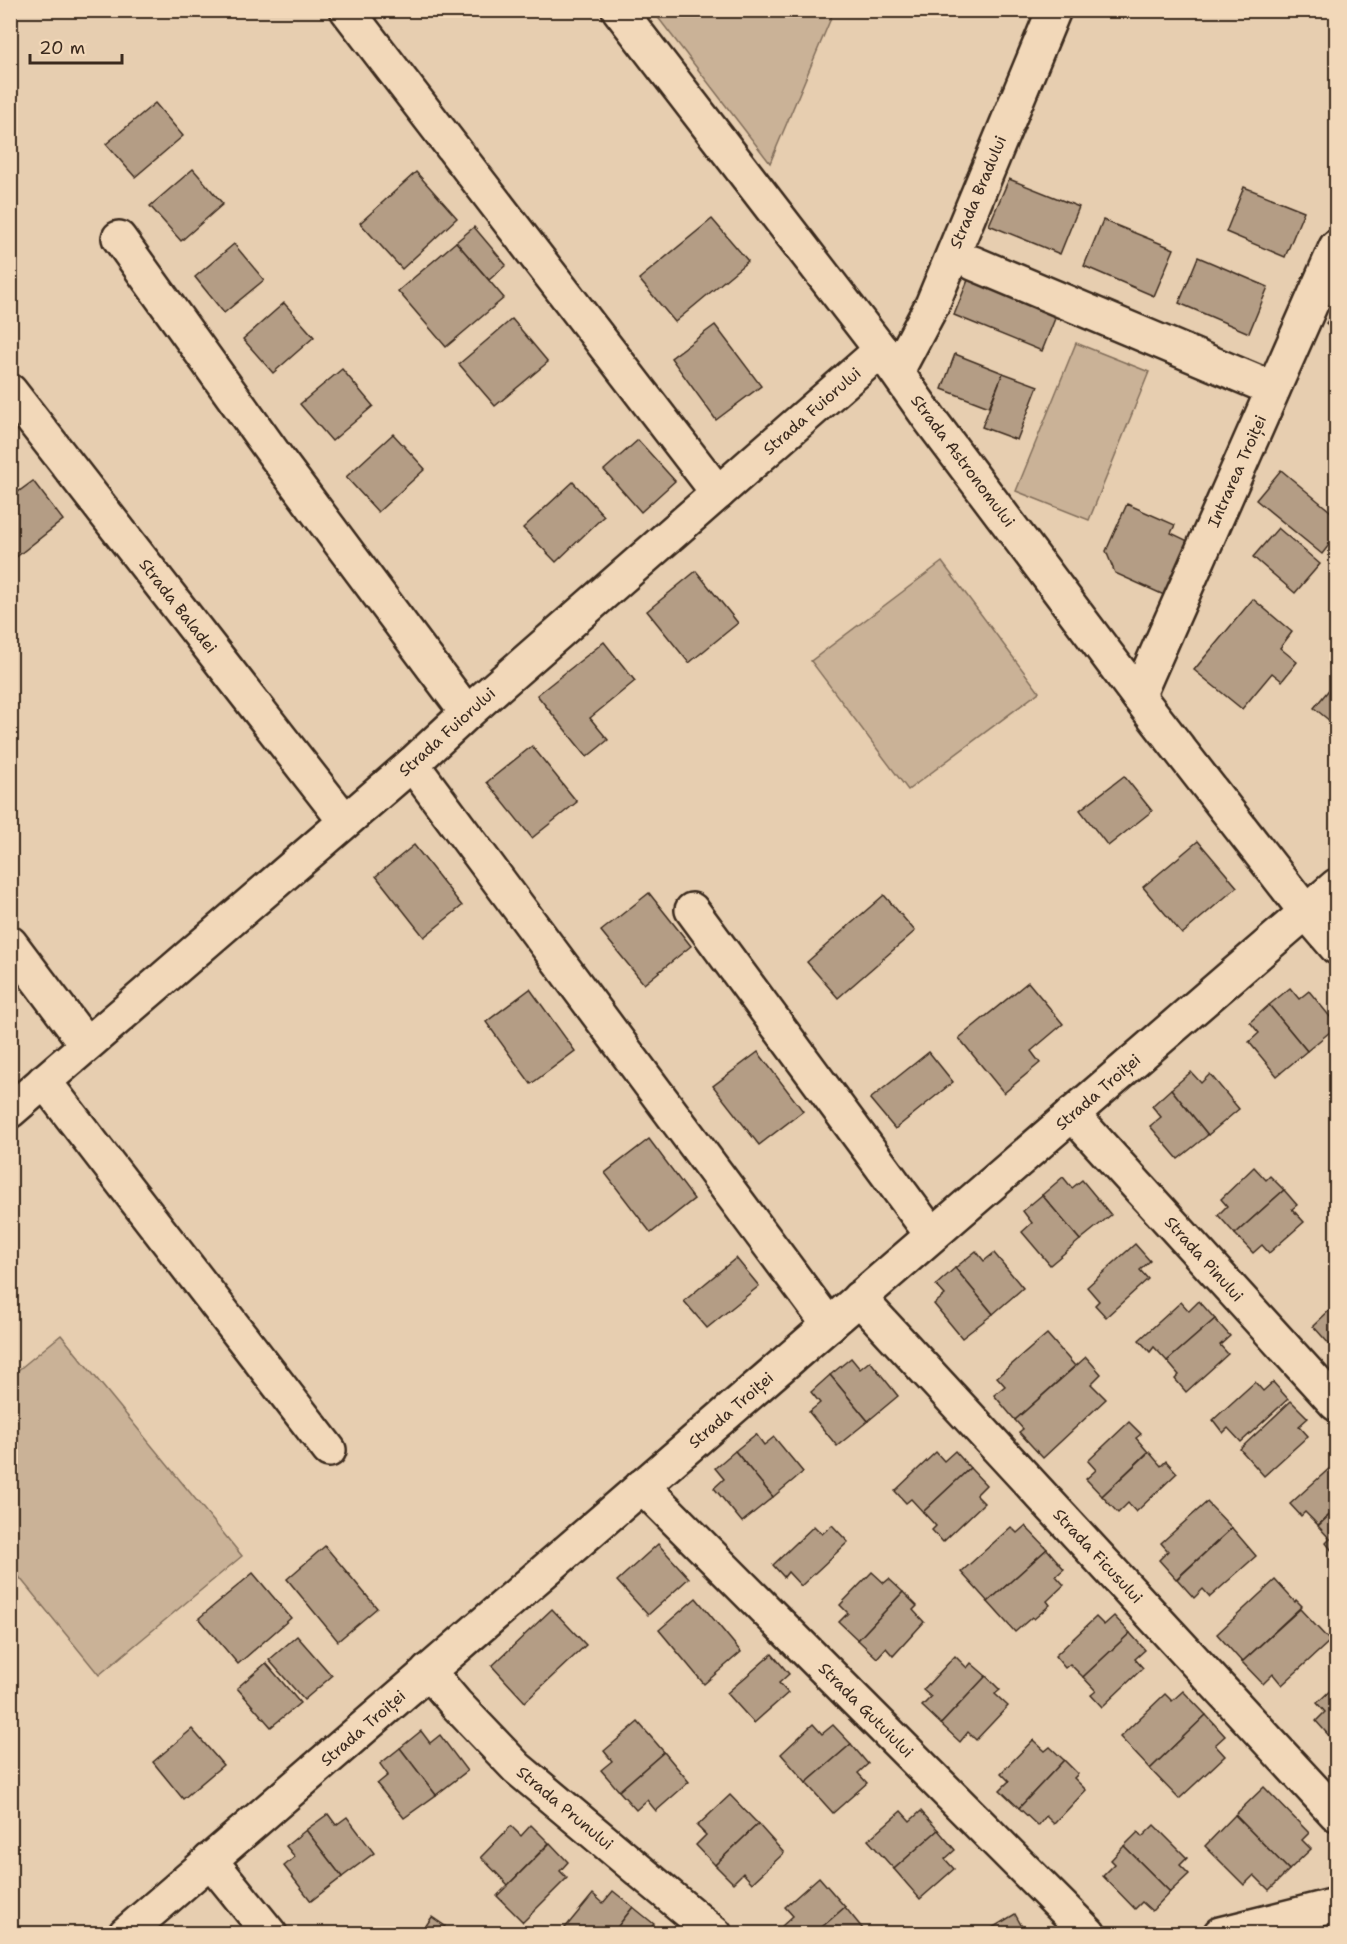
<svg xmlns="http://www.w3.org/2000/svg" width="1347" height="1944" viewBox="0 0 1347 1944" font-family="'Shantell Sans',sans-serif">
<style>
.green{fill:#cab297;stroke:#826e5a;stroke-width:1.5}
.building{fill:#b49d85;stroke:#3b2a1e;stroke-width:1.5}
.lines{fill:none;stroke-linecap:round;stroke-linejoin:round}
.minor-casing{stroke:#3b2a1e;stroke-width:38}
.minor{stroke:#f2d8b9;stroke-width:33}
.labels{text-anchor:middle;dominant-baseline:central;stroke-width:6;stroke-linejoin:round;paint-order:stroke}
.street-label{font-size:16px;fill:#3b2a1e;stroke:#f2d8b9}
</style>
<rect width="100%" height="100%" fill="#e7ceb0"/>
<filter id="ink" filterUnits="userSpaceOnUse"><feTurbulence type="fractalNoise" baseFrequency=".0167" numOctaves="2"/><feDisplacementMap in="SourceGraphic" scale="12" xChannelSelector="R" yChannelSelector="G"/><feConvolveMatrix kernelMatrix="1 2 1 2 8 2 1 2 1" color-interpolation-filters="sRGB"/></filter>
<g filter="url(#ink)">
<g class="green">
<polygon points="653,11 834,11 770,163"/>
<polygon points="1076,343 1149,372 1089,520 1016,491"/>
<polygon points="942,562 1039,692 908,790 811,661"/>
<polygon points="61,1335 242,1556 99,1675 11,1567 11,1376"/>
</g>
<g class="building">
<polygon points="155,103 183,136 135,177 106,144"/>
<polygon points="193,169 223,204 181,241 150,206"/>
<polygon points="416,172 457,218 402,269 360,223"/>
<polygon points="1009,179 1079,207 1060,254 989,225"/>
<polygon points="1244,187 1304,211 1285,257 1226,232"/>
<polygon points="712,219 748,261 675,322 639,279"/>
<polygon points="1103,220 1174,249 1154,296 1084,266"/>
<polygon points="474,227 506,265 489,280 456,242"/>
<polygon points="456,242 504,298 446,347 398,291"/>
<polygon points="234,244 264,280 224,313 195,277"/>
<polygon points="1198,257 1268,287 1249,333 1179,303"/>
<polygon points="970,275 1058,311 1042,351 954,315"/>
<polygon points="284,303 314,337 273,373 243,339"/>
<polygon points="1336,309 1336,331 1326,323"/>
<polygon points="512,319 548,362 495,406 459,364"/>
<polygon points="715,325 761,386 716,420 671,358"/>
<polygon points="955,354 1003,373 989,407 942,389"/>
<polygon points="342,369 373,406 332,441 300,404"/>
<polygon points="1003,373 1038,386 1017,440 982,427"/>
<polygon points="393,434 425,469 378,512 346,477"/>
<polygon points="638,440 675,481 641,512 604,470"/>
<polygon points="1281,470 1336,516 1336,536 1322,554 1256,500"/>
<polygon points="33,481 63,520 10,562 10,498"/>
<polygon points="573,482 604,516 556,562 523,528"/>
<polygon points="1127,504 1175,525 1171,533 1188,541 1164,595 1115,573 1106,551"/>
<polygon points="1278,528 1320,564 1295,593 1253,557"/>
<polygon points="696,571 738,623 689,663 647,611"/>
<polygon points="1253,599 1292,632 1280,648 1297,662 1282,681 1272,673 1242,709 1194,670"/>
<polygon points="604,642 635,681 590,718 608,740 587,757 537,695"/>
<polygon points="1336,681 1336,726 1314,708"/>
<polygon points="532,746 577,802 532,838 487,782"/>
<polygon points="1124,776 1152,811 1108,846 1080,810"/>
<polygon points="1198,841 1237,887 1182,934 1143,887"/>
<polygon points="414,845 462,906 424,937 376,876"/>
<polygon points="649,893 691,946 644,984 601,931"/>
<polygon points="884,895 915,931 838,998 807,962"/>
<polygon points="1028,982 1063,1024 1031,1051 1040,1063 1004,1093 959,1038"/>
<polygon points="1290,988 1299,999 1309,991 1336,1024 1336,1027 1307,1051 1269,1005"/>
<polygon points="530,989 575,1051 531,1084 486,1022"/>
<polygon points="1269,1005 1307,1051 1277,1076 1249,1042 1259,1033 1250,1022"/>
<polygon points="758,1052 803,1111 759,1145 713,1086"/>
<polygon points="929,1052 953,1082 895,1129 870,1099"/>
<polygon points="1191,1072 1201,1083 1210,1074 1239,1109 1208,1135 1171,1089"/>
<polygon points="1171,1089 1208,1135 1178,1159 1150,1126 1161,1117 1152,1106"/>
<polygon points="649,1139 694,1199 651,1233 605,1173"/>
<polygon points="1254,1167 1266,1180 1270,1176 1284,1190 1235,1234 1218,1215 1227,1206 1221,1199"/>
<polygon points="1063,1177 1072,1188 1082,1180 1111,1215 1080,1240 1042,1195"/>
<polygon points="1284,1190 1297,1205 1292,1209 1304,1222 1269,1253 1262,1245 1253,1253 1235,1234"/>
<polygon points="1042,1195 1080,1240 1050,1265 1022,1232 1032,1223 1023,1211"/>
<polygon points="1135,1244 1150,1261 1140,1270 1148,1279 1106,1317 1095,1305 1099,1301 1087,1287"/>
<polygon points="976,1251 984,1261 994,1253 1023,1288 993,1314 955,1268"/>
<polygon points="736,1258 759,1286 707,1328 684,1301"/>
<polygon points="955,1268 993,1314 962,1338 934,1304 945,1295 936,1285"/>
<polygon points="1199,1301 1215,1319 1167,1361 1154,1347 1150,1352 1139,1340 1181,1302 1189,1311"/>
<polygon points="1336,1304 1336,1339 1330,1345 1313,1326"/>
<polygon points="1215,1319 1230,1336 1220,1345 1228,1354 1186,1392 1175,1379 1179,1375 1167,1361"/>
<polygon points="1047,1334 1075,1366 1015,1420 994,1395 1005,1386 997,1377"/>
<polygon points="1086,1357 1101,1374 1091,1384 1106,1399 1043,1458 1019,1432 1023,1429 1015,1420"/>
<polygon points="851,1358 860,1369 870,1361 898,1396 868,1421 830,1375"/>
<polygon points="830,1375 868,1421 837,1446 809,1412 820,1403 811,1392"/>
<polygon points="1255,1382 1263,1391 1273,1382 1288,1399 1241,1442 1228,1428 1223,1433 1213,1420"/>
<polygon points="1291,1401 1308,1418 1299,1426 1308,1436 1264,1476 1240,1449"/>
<polygon points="1129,1422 1141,1434 1136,1438 1148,1452 1102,1496 1086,1479 1096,1470 1088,1461"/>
<polygon points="756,1434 764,1445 774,1437 803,1472 773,1497 735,1451"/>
<polygon points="735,1451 773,1497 742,1522 714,1488 724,1479 715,1468"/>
<polygon points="955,1451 970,1468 923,1512 911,1499 906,1503 895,1491 936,1452 944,1461"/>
<polygon points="1149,1452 1161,1466 1166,1461 1177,1473 1136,1512 1128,1503 1118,1513 1102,1496"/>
<polygon points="1332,1466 1336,1471 1336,1509 1318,1525 1305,1512 1301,1516 1290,1504"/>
<polygon points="970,1468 986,1485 976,1495 984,1503 943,1542 932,1530 936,1526 923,1512"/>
<polygon points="1207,1502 1232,1528 1176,1579 1159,1560 1168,1551 1161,1543"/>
<polygon points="1336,1509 1336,1556 1326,1543 1330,1539 1318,1526"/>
<polygon points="832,1525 848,1542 801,1586 788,1572 784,1577 773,1565 814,1526 822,1534"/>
<polygon points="1025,1526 1047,1549 988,1602 961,1572 1011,1527 1017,1533"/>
<polygon points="1232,1528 1256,1556 1210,1597 1203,1589 1194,1598 1177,1579"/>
<polygon points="658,1544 689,1578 648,1615 617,1581"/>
<polygon points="325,1546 377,1608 338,1641 287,1579"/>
<polygon points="1047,1549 1064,1569 1056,1576 1064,1585 1047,1601 1050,1605 1034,1619 1032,1617 1015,1632 988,1602"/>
<polygon points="872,1572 884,1583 889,1579 903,1592 858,1640 839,1622 848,1613 840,1605"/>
<polygon points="253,1573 291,1618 238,1664 199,1618"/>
<polygon points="1275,1580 1295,1602 1296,1600 1302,1606 1242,1662 1217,1634"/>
<polygon points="903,1592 917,1606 913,1610 924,1622 893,1656 886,1648 877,1658 858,1640"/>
<polygon points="696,1598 741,1652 704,1684 659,1630"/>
<polygon points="552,1609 586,1645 525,1702 492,1666"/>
<polygon points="1300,1609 1330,1641 1282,1685 1273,1674 1263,1684 1242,1662"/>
<polygon points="1114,1616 1130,1633 1083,1677 1070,1664 1065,1668 1055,1656 1096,1617 1104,1625"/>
<polygon points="1130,1633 1145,1650 1135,1659 1143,1668 1102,1707 1091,1695 1096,1691 1083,1677"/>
<polygon points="297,1636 332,1676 304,1700 269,1660"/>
<polygon points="772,1654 789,1674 779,1683 788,1693 754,1723 727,1693"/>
<polygon points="955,1656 967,1668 971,1663 986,1676 941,1724 922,1706 931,1697 923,1690"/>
<polygon points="266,1663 300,1703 271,1727 237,1688"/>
<polygon points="986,1676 1000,1690 995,1694 1008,1706 976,1740 968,1732 960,1742 941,1724"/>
<polygon points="1336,1685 1336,1733 1331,1738 1316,1721 1325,1712 1317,1703"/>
<polygon points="1183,1691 1206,1715 1150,1769 1120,1737 1165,1694 1172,1701"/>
<polygon points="1206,1715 1225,1736 1215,1745 1225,1756 1179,1799 1150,1769"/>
<polygon points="638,1722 664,1752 619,1791 601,1770 612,1761 604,1751"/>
<polygon points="813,1724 822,1734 833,1725 851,1744 806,1783 781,1754"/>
<polygon points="192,1729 223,1765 183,1799 153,1762"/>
<polygon points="421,1731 430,1743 440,1735 467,1771 436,1795 400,1748"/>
<polygon points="1033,1740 1045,1751 1050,1747 1064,1760 1019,1808 1000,1790 1009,1781 1001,1773"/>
<polygon points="851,1744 868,1764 858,1773 867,1783 833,1813 806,1783"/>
<polygon points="400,1748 436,1795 404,1818 377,1784 388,1775 380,1764"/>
<polygon points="664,1752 689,1782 656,1811 647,1800 636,1810 619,1791"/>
<polygon points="1064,1760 1078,1774 1074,1778 1086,1790 1054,1824 1046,1816 1038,1826 1019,1808"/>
<polygon points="1264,1787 1309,1833 1302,1840 1311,1849 1289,1870 1235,1815"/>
<polygon points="730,1795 758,1824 715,1865 696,1845 706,1835 697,1826"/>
<polygon points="901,1811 910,1821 921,1811 938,1830 894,1869 868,1840"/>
<polygon points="328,1814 336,1825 347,1817 374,1853 342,1877 306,1830"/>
<polygon points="1235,1815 1289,1870 1269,1890 1254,1875 1244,1885 1205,1846"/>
<polygon points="758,1824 784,1853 752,1883 743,1873 733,1883 715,1865"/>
<polygon points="531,1825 549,1843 508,1885 481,1857 511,1826 521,1836"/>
<polygon points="1154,1825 1187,1858 1180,1865 1189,1874 1170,1892 1124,1846 1138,1832 1142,1837"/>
<polygon points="306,1830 342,1877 311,1901 284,1866 295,1857 286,1846"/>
<polygon points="938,1830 955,1850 945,1859 954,1869 920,1899 894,1869"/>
<polygon points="550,1843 568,1862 560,1871 567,1878 523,1922 497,1896"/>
<polygon points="1124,1846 1170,1892 1152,1911 1142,1902 1135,1909 1103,1876 1115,1864 1111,1860"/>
<polygon points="819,1877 845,1907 814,1934 789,1934 782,1926 793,1916 785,1907"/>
<polygon points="613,1891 633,1907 612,1934 571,1934 565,1928 593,1894 603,1903"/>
<polygon points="633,1907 654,1924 646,1934 612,1934"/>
<polygon points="845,1907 867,1934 814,1934"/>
<polygon points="1015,1914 1026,1934 982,1934"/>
<polygon points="432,1917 445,1926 441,1931 445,1934 420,1934"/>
</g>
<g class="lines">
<defs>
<g id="minor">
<polyline points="347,10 718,493"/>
<polyline points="619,10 881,350 929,418 1138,696 1306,912 1336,947"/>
<polyline points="119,238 274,454 467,713"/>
<polyline points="973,263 1273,389"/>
<polyline points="897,371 932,305 1054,10"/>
<polyline points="10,391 345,821"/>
<polyline points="1138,696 1336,247"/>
<polyline points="412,764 829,1325"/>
<polyline points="692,910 932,1235"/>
<polyline points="10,943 86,1044"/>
<polyline points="44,1081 329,1450"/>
<polyline points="10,1111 412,764 467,713 881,350"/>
<polyline points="1072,1114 1336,1404"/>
<polyline points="859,1298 1336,1814"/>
<polyline points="642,1486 1089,1934"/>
<polyline points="428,1671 456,1704 517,1768 715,1934"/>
<polyline points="210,1860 270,1934"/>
<polyline points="125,1934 1336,886"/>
<polyline points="1220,1934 1336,1905"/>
</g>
</defs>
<use href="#minor" class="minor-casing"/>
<use href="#minor" class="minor"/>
</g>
</g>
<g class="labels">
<g class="street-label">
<text transform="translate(978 192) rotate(-67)">Strada Bradului</text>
<text transform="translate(812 411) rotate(-41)">Strada Fuiorului</text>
<text transform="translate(963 461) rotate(53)">Strada Astronomului</text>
<text transform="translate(1237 471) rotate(-66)">Intrarea Troiței</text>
<text transform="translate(178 606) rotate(52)">Strada Baladei</text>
<text transform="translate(447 732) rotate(-42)">Strada Fuiorului</text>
<text transform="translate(1098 1092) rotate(-41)">Strada Troiței</text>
<text transform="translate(1204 1259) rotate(48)">Strada Pinului</text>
<text transform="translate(731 1410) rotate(-41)">Strada Troiței</text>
<text transform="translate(1098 1556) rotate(47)">Strada Ficusului</text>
<text transform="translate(866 1710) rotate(45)">Strada Gutuiului</text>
<text transform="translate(363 1728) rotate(-41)">Strada Troiței</text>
<text transform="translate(565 1808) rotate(40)">Strada Prunului</text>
</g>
</g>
<rect width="1347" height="1944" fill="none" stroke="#f2d8b9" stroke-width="36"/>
<rect x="18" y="18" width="1311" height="1908" fill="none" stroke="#3b2a1e" stroke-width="2" filter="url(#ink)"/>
<path d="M30 54v9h92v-9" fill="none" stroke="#3b2a1e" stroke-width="3"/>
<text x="39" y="54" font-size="18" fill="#3b2a1e" stroke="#f2d8b9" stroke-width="4.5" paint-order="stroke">20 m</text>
</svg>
